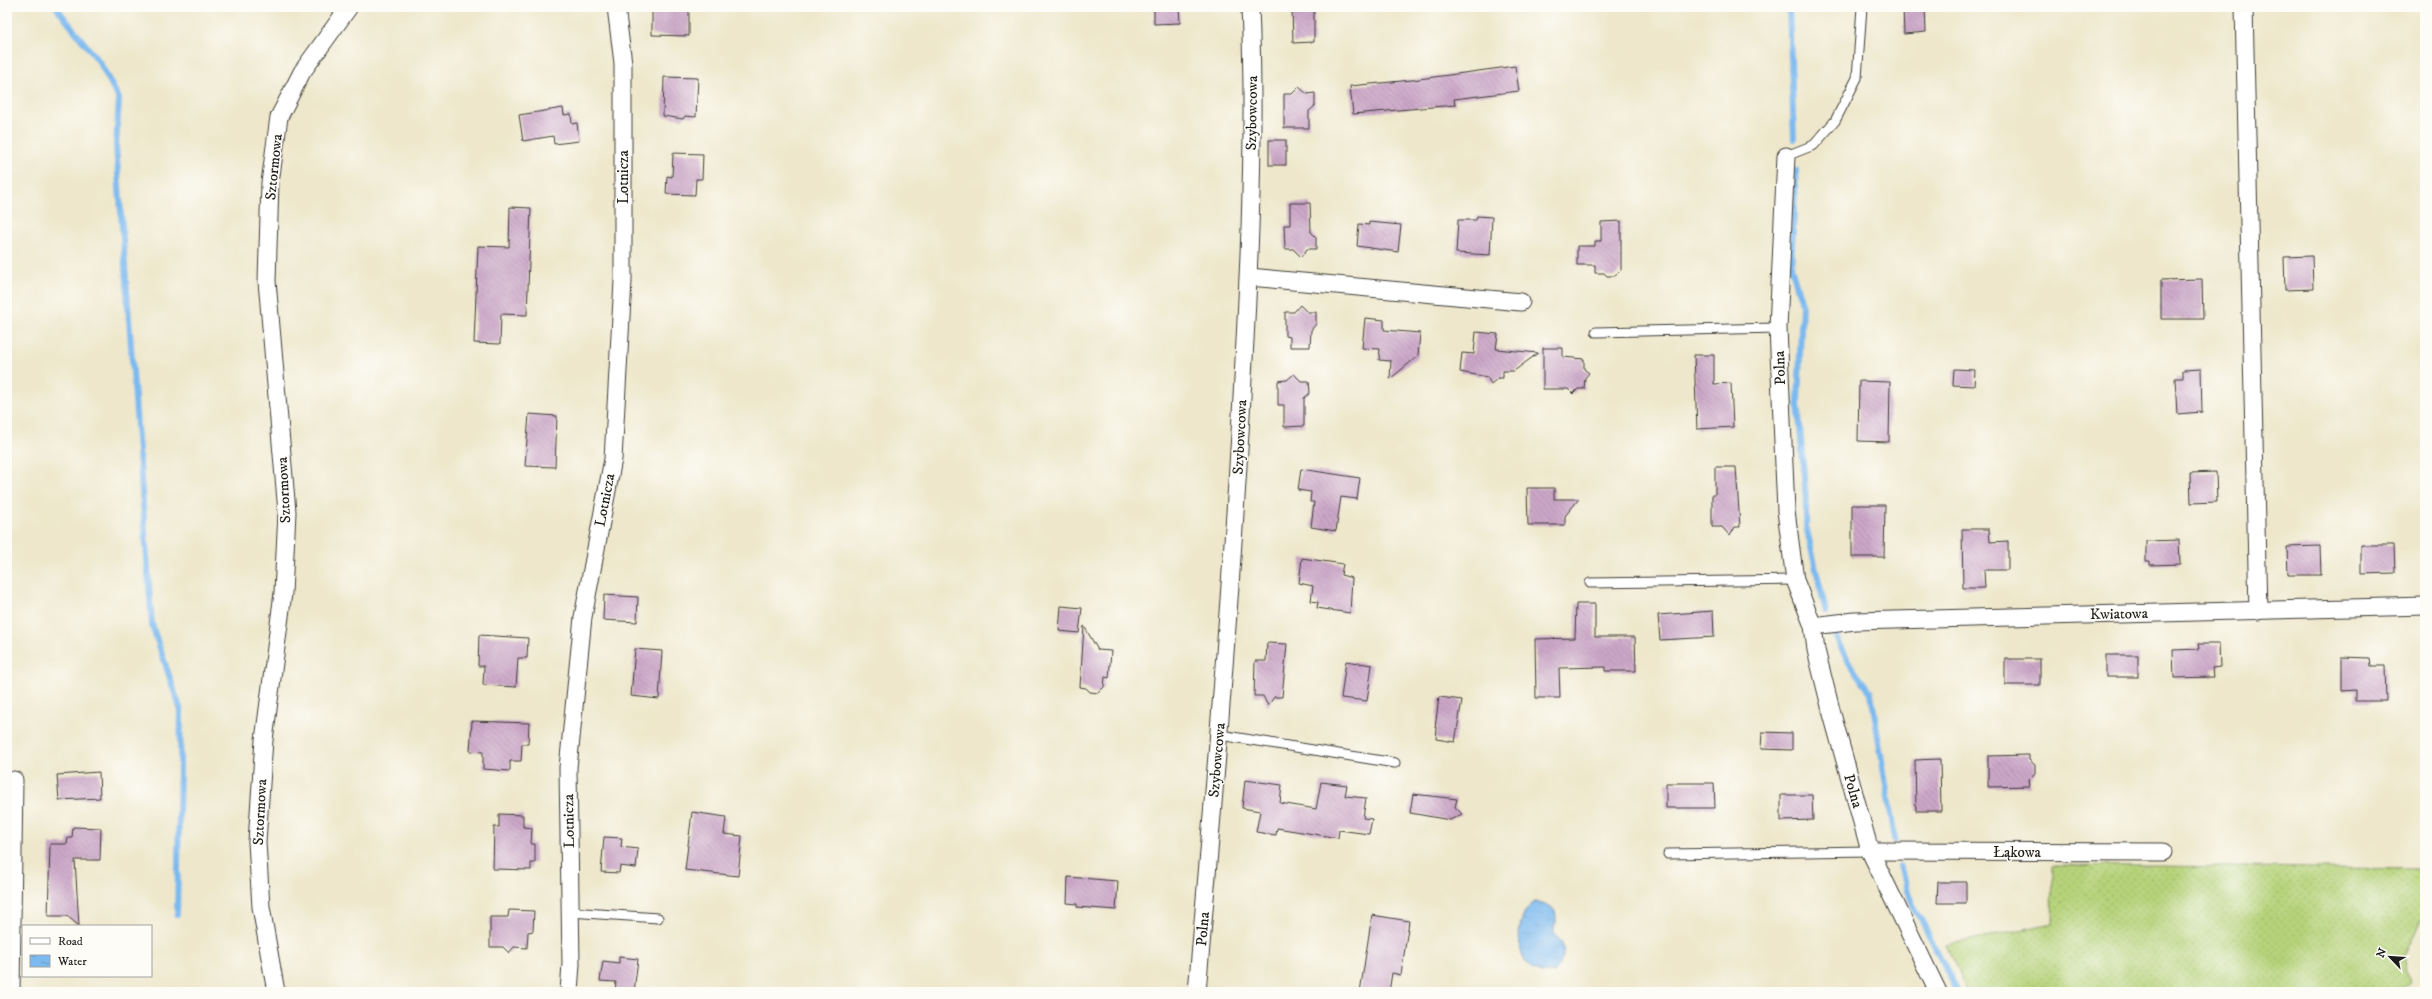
<svg xmlns="http://www.w3.org/2000/svg" width="2432" height="999" viewBox="0 0 2432 999" font-family="'IM FELL DW Pica',serif">
<style>
.grass{fill:url(#grass-dots);stroke:#69784b}
.water{fill:url(#water-ripples);stroke:#4c6a86}
.lines{fill:none;stroke-linecap:round;stroke-linejoin:round}
.stream{stroke:#7cb9ef;stroke-width:6}
.building{fill:url(#building-back-hatch)}
.lane-casing{stroke:#3c3a36;stroke-width:11}
.street-casing{stroke:#3c3a36;stroke-width:19}
.lane{stroke:#fff;stroke-width:9}
.street{stroke:#fff;stroke-width:17}
.labels{text-anchor:middle;dominant-baseline:central;stroke-width:3;stroke-linejoin:round;paint-order:stroke}
.street-label{font-size:15px;fill:#1c1c1c;stroke:#fdfcf7}
</style>
<defs>
<pattern id="grass-dots" width="8" height="8" patternUnits="userSpaceOnUse"><rect width="8" height="8" fill="#b6d37a"/><path d="M2 2h.1M6 6h.1" fill="none" stroke="#9cb569" stroke-width="1.8" stroke-linecap="round"/></pattern>
<pattern id="water-ripples" width="26" height="14" patternUnits="userSpaceOnUse"><rect width="26" height="14" fill="#7cb9ef"/><path d="M2 4q2-2 4 0t4 0M15 11q2-2 4 0t4 0" fill="none" stroke="#6b9ecc"/></pattern>
<pattern id="building-back-hatch" width="6" height="6" patternUnits="userSpaceOnUse"><rect width="6" height="6" fill="#cba6c7"/><path d="M-1 5l2 2M0 0l6 6M5-1l2 2" fill="none" stroke="#ae8eaa"/></pattern>
</defs>
<rect width="100%" height="100%" fill="#fdfcf7"/>
<filter id="ink" filterUnits="userSpaceOnUse"><feTurbulence type="fractalNoise" baseFrequency=".025" numOctaves="2"/><feDisplacementMap in="SourceGraphic" scale="8" xChannelSelector="R" yChannelSelector="G"/><feConvolveMatrix kernelMatrix="1 2 1 2 8 2 1 2 1" color-interpolation-filters="sRGB"/></filter>
<filter id="wash" filterUnits="userSpaceOnUse"><feTurbulence type="fractalNoise" baseFrequency=".012" numOctaves="4" result="noise"/><feDisplacementMap in="SourceGraphic" scale="16" xChannelSelector="R" yChannelSelector="G"/><feGaussianBlur stdDeviation="0.9" result="paint"/><feColorMatrix in="noise" values="0 0 0 0 0 0 0 0 0 0 0 0 0 0 0 0 0 1.4 0 .05"/><feComposite in="paint" operator="in"/></filter>
<g filter="url(#wash)">
<rect width="100%" height="100%" fill="#eee7cb"/>
<polygon class="grass" points="2053,865 2425,869 2425,908 2422,919 2404,955 2410,983 2391,992 1967,992 1946,945 2052,923"/>
<path class="water" d="M1535,902C1545,903 1557,906 1556,919C1556,924 1553,926 1554,931C1555,937 1560,939 1562,944C1566,956 1560,963 1554,972C1550,973 1545,974 1541,973C1513,965 1513,915 1535,902Z"/>
<g class="lines">
<g class="stream">
<polyline points="56,7 100,63 119,99 116,146 152,625 181,711 177,915"/>
<polyline points="1789,7 1794,139"/>
<polyline points="1796,170 1791,267 1802,304 1798,403 1806,500 1806,526 1826,612"/>
<polyline points="1835,635 1851,666 1871,693 1895,840"/>
<polyline points="1900,866 1907,892 1958,992"/>
</g>
</g>
<g id="blocks">
<g class="building">
<polygon points="652,7 689,7 689,36 652,35"/>
<polygon points="1154,7 1179,7 1180,23 1154,24"/>
<polygon points="1292,7 1314,7 1314,42 1293,43"/>
<polygon points="1903,7 1925,7 1926,32 1904,34"/>
<polygon points="1515,66 1519,91 1454,99 1455,105 1353,114 1350,86 1412,80"/>
<polygon points="664,77 698,78 696,117 685,116 683,119 663,116"/>
<polygon points="1299,87 1307,94 1315,93 1315,106 1309,111 1309,128 1284,128 1284,94 1292,94"/>
<polygon points="563,108 564,115 571,114 572,124 577,123 579,141 554,144 553,136 523,141 519,115"/>
<rect x="1269" y="140" width="17" height="25"/>
<polygon points="673,153 703,154 702,179 696,179 695,195 666,194 667,176 672,177"/>
<polygon points="1290,203 1310,203 1311,232 1316,237 1316,249 1307,249 1301,257 1293,249 1285,249 1284,225 1290,225"/>
<polygon points="510,207 531,208 527,315 501,314 500,344 474,343 478,246 509,247"/>
<polygon points="1477,216 1492,217 1490,255 1456,253 1458,220 1476,220"/>
<polygon points="1621,221 1621,270 1615,276 1607,276 1604,273 1595,273 1595,265 1577,265 1577,246 1595,246 1595,241 1601,241 1601,222"/>
<polygon points="1369,222 1401,225 1398,252 1357,246 1359,224 1369,225"/>
<polygon points="2312,256 2313,289 2285,290 2284,257"/>
<polygon points="2202,279 2203,319 2161,319 2161,280"/>
<polygon points="1300,305 1307,312 1316,312 1316,324 1311,330 1310,347 1290,347 1290,337 1285,336 1285,312 1294,312"/>
<polygon points="1365,318 1384,320 1384,330 1420,333 1418,356 1390,379 1391,361 1379,360 1380,349 1362,348"/>
<polygon points="1476,332 1498,334 1496,349 1538,353 1514,371 1503,371 1503,378 1498,378 1491,384 1487,377 1460,372 1462,353 1474,354"/>
<polygon points="1543,348 1563,348 1563,357 1584,359 1584,369 1589,373 1585,378 1584,389 1578,389 1573,394 1568,389 1543,389"/>
<polygon points="1694,355 1714,355 1714,384 1731,383 1733,427 1697,429"/>
<polygon points="1954,369 1975,370 1974,386 1953,385"/>
<polygon points="2201,369 2202,412 2177,414 2175,378 2183,378 2183,370"/>
<polygon points="1294,374 1301,381 1309,381 1310,393 1304,398 1304,426 1284,427 1284,405 1278,405 1278,381 1287,380"/>
<polygon points="1859,381 1890,382 1889,442 1858,441"/>
<polygon points="529,414 557,416 555,467 525,466"/>
<polygon points="1715,467 1736,467 1740,527 1735,527 1730,536 1722,527 1712,527 1712,495 1715,495"/>
<polygon points="1301,469 1360,478 1357,499 1341,497 1336,531 1311,527 1314,502 1310,502 1311,492 1298,490"/>
<polygon points="2216,472 2217,502 2191,503 2190,473"/>
<polygon points="1527,488 1554,488 1554,499 1579,499 1565,516 1565,525 1528,525"/>
<polygon points="1852,505 1885,505 1884,557 1852,557"/>
<polygon points="1962,529 1989,529 1990,542 2008,541 2008,570 1984,570 1985,588 1963,588"/>
<polygon points="2179,540 2180,564 2150,565 2150,561 2146,561 2146,541"/>
<polygon points="2361,545 2394,545 2395,573 2361,574"/>
<polygon points="2320,546 2321,575 2288,575 2287,547"/>
<polygon points="1302,558 1343,564 1341,575 1352,578 1350,613 1317,608 1318,602 1311,601 1313,586 1299,583"/>
<polygon points="604,595 638,597 637,622 603,620"/>
<polygon points="1576,604 1595,604 1595,637 1635,637 1636,671 1605,671 1605,667 1559,668 1560,698 1536,698 1535,639 1575,638"/>
<polygon points="1061,606 1082,608 1079,633 1059,631"/>
<polygon points="1713,611 1714,637 1660,640 1658,615"/>
<polygon points="1084,626 1098,650 1111,651 1109,678 1105,677 1104,687 1098,693 1090,692 1086,688 1080,687"/>
<polygon points="479,635 528,638 527,658 518,658 516,687 483,685 484,666 478,666"/>
<polygon points="1267,643 1287,644 1282,697 1274,697 1268,706 1263,696 1254,696 1255,661 1266,661"/>
<polygon points="2198,644 2219,644 2220,667 2212,668 2213,677 2174,678 2173,650 2199,649"/>
<polygon points="635,649 662,651 659,699 631,696"/>
<rect x="2106" y="655" width="32" height="22"/>
<polygon points="2342,657 2370,658 2371,666 2385,666 2386,701 2355,701 2355,690 2342,691"/>
<rect x="2005" y="659" width="35" height="26"/>
<polygon points="1346,661 1372,665 1367,701 1341,698"/>
<polygon points="1439,697 1462,700 1455,742 1436,739 1437,728 1435,728"/>
<polygon points="472,721 529,723 528,744 522,744 521,761 510,761 510,771 483,769 483,752 470,751"/>
<polygon points="1762,732 1792,733 1792,750 1761,749"/>
<polygon points="2029,755 2029,760 2035,765 2035,773 2029,779 2030,786 1988,787 1988,756"/>
<polygon points="1940,759 1941,811 1916,811 1915,760"/>
<polygon points="99,772 100,798 59,800 57,775"/>
<polygon points="1245,780 1282,785 1280,803 1316,809 1321,782 1347,785 1345,796 1366,798 1363,818 1372,819 1369,834 1339,830 1338,838 1277,828 1276,835 1256,832 1260,811 1242,808"/>
<polygon points="1666,783 1714,783 1715,808 1666,808"/>
<polygon points="1413,794 1457,799 1455,807 1462,814 1450,820 1410,813"/>
<polygon points="1781,795 1812,795 1813,820 1781,821"/>
<polygon points="692,812 726,817 724,834 742,836 738,876 685,870"/>
<polygon points="499,814 523,815 523,827 532,828 531,844 535,844 535,863 531,863 531,870 493,869 494,827 499,827"/>
<polygon points="73,827 101,828 100,860 75,860 79,926 67,916 48,916 50,844 67,844 68,838 72,838"/>
<polygon points="604,837 622,838 621,847 638,849 636,868 620,866 619,873 601,872"/>
<polygon points="1068,877 1118,881 1116,910 1077,907 1077,904 1067,903"/>
<polygon points="1938,882 1966,882 1966,903 1937,903"/>
<polygon points="509,910 534,911 533,931 528,932 527,948 514,947 509,953 503,947 490,947 490,917 508,917"/>
<polygon points="1372,915 1409,921 1401,975 1392,973 1389,992 1360,992"/>
<polygon points="619,957 638,959 634,992 615,992 616,982 600,981 603,961 619,963"/>
</g>
</g>
</g>
<g filter="url(#ink)">
<use href="#blocks" fill-opacity="0" stroke="#3c3a36" stroke-width="1"/>
<g class="lines">
<defs>
<g id="lane">
<polyline points="1786,156 1814,145 1835,121 1857,78 1862,7"/>
<polyline points="1596,332 1778,328"/>
<polyline points="1590,583 1795,580"/>
<polyline points="1220,735 1395,763"/>
<polyline points="1668,854 1870,851"/>
<polyline points="570,912 658,918"/>
</g>
<g id="street">
<polyline points="2244,7 2258,611"/>
<polyline points="1786,156 1778,328 1786,511 1795,580 1813,626 1816,650 1832,714 1870,851 1938,992"/>
<polyline points="1249,277 1521,302"/>
<polyline points="1813,626 1855,621 2425,606"/>
<polyline points="1870,851 2163,852"/>
<polyline points="11,992 14,780"/>
<polyline points="276,992 261,907 257,842 264,740 283,593 287,512 267,281 270,183 279,117 302,72 349,7"/>
<polyline points="569,992 571,964 568,768 583,617 613,459 623,281 623,63 616,7"/>
<path d="M1197,992C1213,806 1229,620 1240,433C1248,291 1256,149 1250,7"/>
</g>
</defs>
<use href="#lane" class="lane-casing"/>
<use href="#street" class="street-casing"/>
<use href="#lane" class="lane"/>
<use href="#street" class="street"/>
</g>
</g>
<g class="labels">
<g class="street-label">
<text transform="translate(1252 113) rotate(-89)">Szybowcowa</text>
<text transform="translate(274 167) rotate(-84)">Sztormowa</text>
<text transform="translate(623 177) rotate(-90)">Lotnicza</text>
<text transform="translate(1780 368) rotate(-92)">Polna</text>
<text transform="translate(1240 437) rotate(-87)">Szybowcowa</text>
<text transform="translate(284 490) rotate(-93)">Sztormowa</text>
<text transform="translate(605 500) rotate(-79)">Lotnicza</text>
<text transform="translate(2119 614) rotate(-1)">Kwiatowa</text>
<text transform="translate(1217 760) rotate(-85)">Szybowcowa</text>
<text transform="translate(1853 791) rotate(74)">Polna</text>
<text transform="translate(260 812) rotate(-87)">Sztormowa</text>
<text transform="translate(569 821) rotate(-91)">Lotnicza</text>
<text x="2017" y="852">Łąkowa</text>
<text transform="translate(1203 929) rotate(-85)">Polna</text>
</g>
</g>
<rect width="2432" height="999" fill="none" stroke="#fdfcf7" stroke-width="24"/>
<rect x="22" y="925" width="130" height="52" fill="#fdfcf7" stroke="#a3a29f"/>
<rect x="30" y="938" width="20" height="6" fill="#ffffff" stroke="#a3a29f"/>
<text x="58" y="945" font-size="12" fill="#1c1c1c">Road</text>
<rect x="30" y="955" width="20" height="12" fill="url(#water-ripples)" stroke="#a3a29f"/>
<text x="58" y="965" font-size="12" fill="#1c1c1c">Water</text>
<g transform="translate(2390 957) rotate(295)" stroke="#fdfcf7" stroke-width="3" paint-order="stroke">
<path d="M0-3L7 15L0 10L-7 15Z" fill="#1c1c1c"/>
<text y="-6" font-size="11" font-weight="bold" text-anchor="middle" fill="#1c1c1c">N</text>
</g>
</svg>
